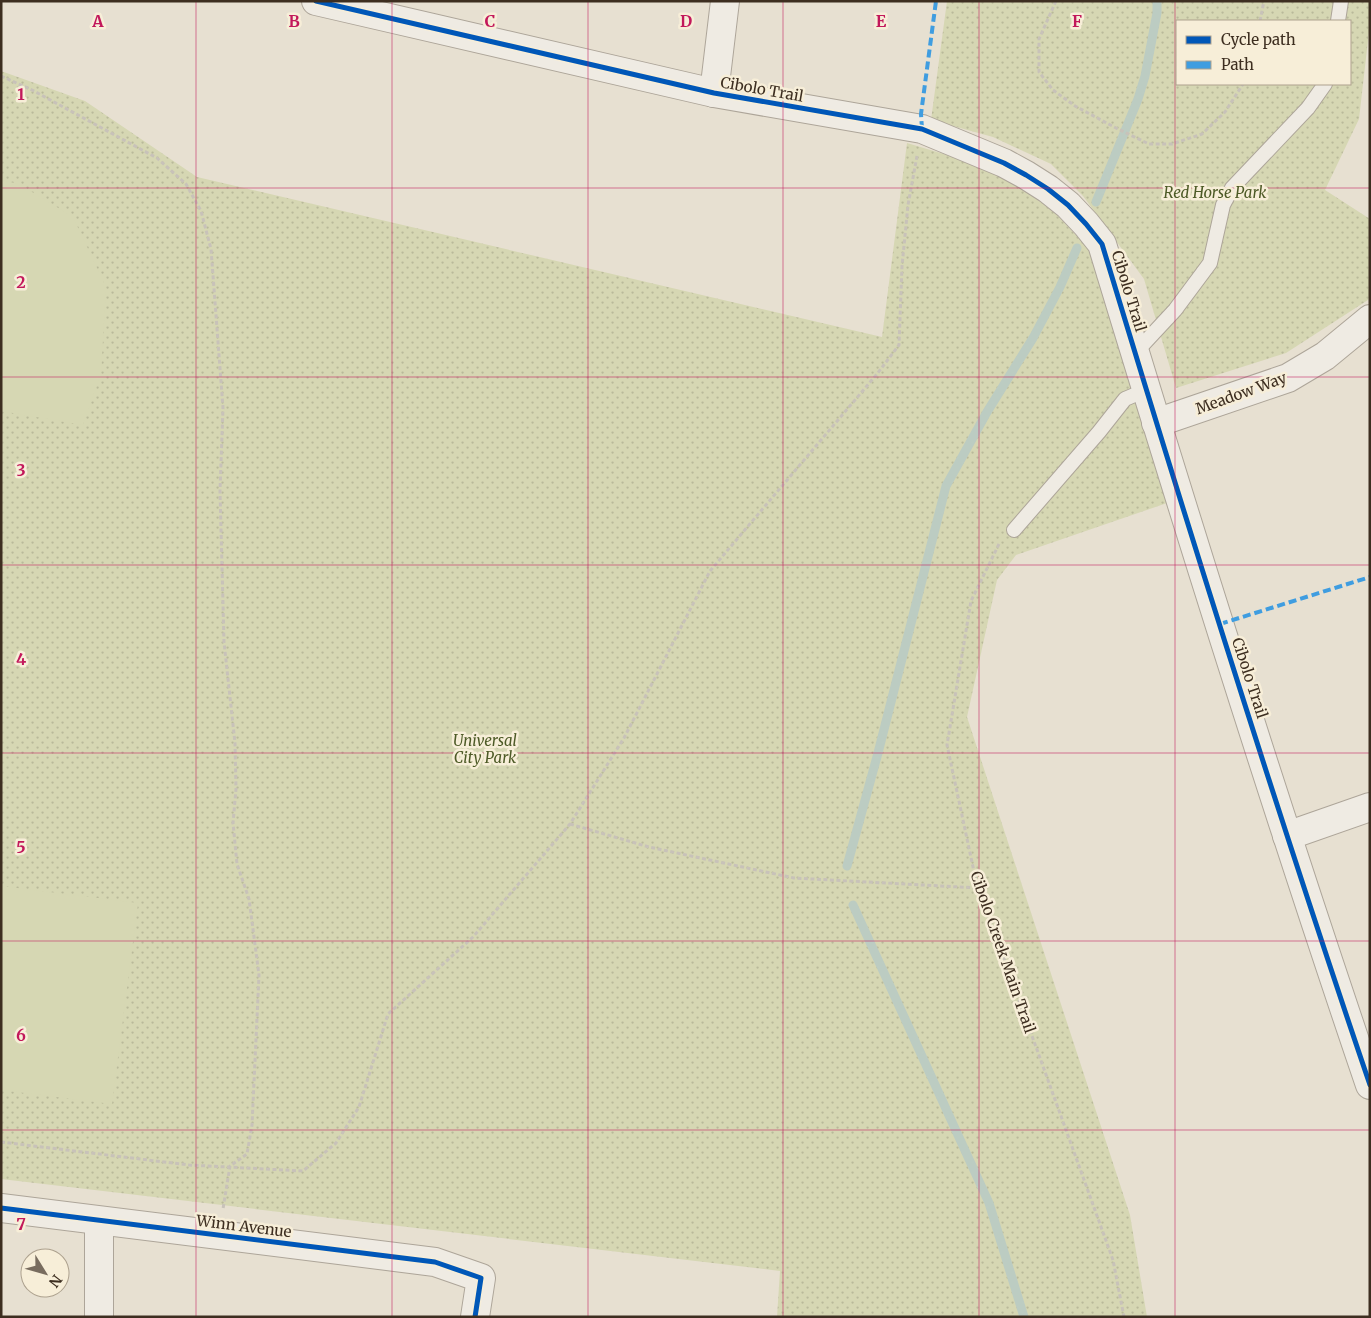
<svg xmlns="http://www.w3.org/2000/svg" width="1371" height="1318" viewBox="0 0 1371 1318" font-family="Merriweather,serif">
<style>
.park{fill:url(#park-dots);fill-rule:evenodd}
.pitch{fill:#d6d7b3}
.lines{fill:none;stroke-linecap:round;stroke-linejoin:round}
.stream{stroke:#bcccc2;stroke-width:9}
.service-casing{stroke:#ada599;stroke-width:16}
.minor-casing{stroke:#ada599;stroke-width:30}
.path{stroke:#c8c2b9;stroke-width:3;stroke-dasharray:4 2.5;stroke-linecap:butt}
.service{stroke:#efebe3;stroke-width:14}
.minor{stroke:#efebe3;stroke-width:28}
.quiet{stroke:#3f9de0;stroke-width:4;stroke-dasharray:8 4;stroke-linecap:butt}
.cycleway-casing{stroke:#f7eed8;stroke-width:8}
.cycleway{stroke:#0057b8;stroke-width:5}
.grid{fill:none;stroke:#c2185b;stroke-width:1;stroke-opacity:0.55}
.labels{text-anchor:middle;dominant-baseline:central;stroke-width:5;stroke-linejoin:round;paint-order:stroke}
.street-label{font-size:15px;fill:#3d2e20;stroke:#f7eed8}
.park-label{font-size:15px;font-style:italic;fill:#4d5a26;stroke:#f7eed8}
.grid-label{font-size:16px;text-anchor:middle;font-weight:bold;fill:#c2185b;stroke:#f7eed8;stroke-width:5;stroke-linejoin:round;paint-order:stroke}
</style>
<defs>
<pattern id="park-dots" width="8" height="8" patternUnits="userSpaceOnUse" patternTransform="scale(1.25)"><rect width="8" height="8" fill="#d6d7b3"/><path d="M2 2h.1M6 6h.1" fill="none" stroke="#b9b99a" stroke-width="1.8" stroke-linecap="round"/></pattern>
</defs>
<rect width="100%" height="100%" fill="#e7e0d1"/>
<g class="park">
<path d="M947,1H1370V23L1359,119L1325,190L1370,219V296L1368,300L1286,353L1176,388L1144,279L1083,196L1051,164L993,137L931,120ZM1177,21H1350V84H1177Z"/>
<polygon points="1,71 85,101 197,177 882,337 907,143 977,164 1014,181 1056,214 1092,252 1170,502 1016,555 997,580 967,717 1130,1215 1147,1317 777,1317 780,1271 1,1179"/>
</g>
<g class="pitch">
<polygon points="1,180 19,184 73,217 106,287 101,374 83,425 1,411"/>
<polygon points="1,886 138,903 112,1104 1,1090"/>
</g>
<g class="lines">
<g class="stream">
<polyline points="1096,202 1138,99 1145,76 1157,13 1157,1"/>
<polyline points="847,866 878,753 946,486 987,412 1033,338 1060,287 1077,248"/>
<polyline points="853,905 989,1203 1024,1317"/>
</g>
<defs>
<g id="service">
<polyline points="1338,21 1341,1"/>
<polyline points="1135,353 1175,310 1210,263 1223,205 1232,188 1308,108 1325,84"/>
<polyline points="1014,530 1099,432 1125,399 1146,390"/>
</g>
<g id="minor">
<path d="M316,1L714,93L922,129L1004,163L1026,175L1048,189L1068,205L1086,224L1102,244C1187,525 1275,806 1370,1085"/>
<polyline points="714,93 725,1"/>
<polyline points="1156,423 1288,378 1325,356 1370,319"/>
<polyline points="1287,836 1370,807"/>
<polyline points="1,1208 435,1262 481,1278 475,1317"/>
<polyline points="99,1221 99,1317"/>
</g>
</defs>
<use href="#service" class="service-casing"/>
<use href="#minor" class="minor-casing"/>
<g class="path">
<polyline points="1056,1 1039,39 1039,72 1053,90 1075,106 1116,128 1149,144 1172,144 1202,134 1225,112 1243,84"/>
<polyline points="1260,21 1264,1"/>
<polyline points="1,76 32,90 157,158 186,184 201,211 211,249 223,408 220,491 224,642 235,743 236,789 233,823 237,864 249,899 259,975 252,1125 247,1154 230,1166 223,1209"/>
<polyline points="999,544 971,601 947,745 976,881 1113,1260 1124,1317"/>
<polyline points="570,824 649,847 794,878 978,888"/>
<polyline points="1,1142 189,1165 303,1171 336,1143 359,1107 388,1014 473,937 570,824 624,738 710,571 877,374 899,345 902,266 908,205 917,156"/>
</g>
<use href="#service" class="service"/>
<use href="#minor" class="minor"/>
<g class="quiet">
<polyline points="922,129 921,114 936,1"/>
<polyline points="1220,624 1370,577"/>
</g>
<defs>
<g id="cycleway">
<path d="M316,1L714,93L922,129L1004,163L1026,175L1048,189L1068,205L1086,224L1102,244C1187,525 1275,806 1370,1085"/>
<polyline points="1,1208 435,1262 481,1278 475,1317"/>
</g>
</defs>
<use href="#cycleway" class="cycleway-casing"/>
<use href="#cycleway" class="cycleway"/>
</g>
<path class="grid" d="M196,1V1317M392,1V1317M588,1V1317M783,1V1317M979,1V1317M1175,1V1317M1,188H1370M1,377H1370M1,565H1370M1,753H1370M1,941H1370M1,1130H1370"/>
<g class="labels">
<g class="street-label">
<text transform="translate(762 89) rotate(10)">Cibolo Trail</text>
<text transform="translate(1129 291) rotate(73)">Cibolo Trail</text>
<text transform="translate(1241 393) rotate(-20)">Meadow Way</text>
<text transform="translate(1250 678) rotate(72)">Cibolo Trail</text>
<text transform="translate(1003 952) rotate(71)">Cibolo Creek Main Trail</text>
<text transform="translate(244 1226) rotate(7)">Winn Avenue</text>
</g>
<g class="park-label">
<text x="1215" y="192">Red Horse Park</text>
<text x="485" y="740">Universal<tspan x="485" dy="17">City Park</tspan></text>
</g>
</g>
<g class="grid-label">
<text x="98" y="27">A</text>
<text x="294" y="27">B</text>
<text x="490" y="27">C</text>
<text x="686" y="27">D</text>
<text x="881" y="27">E</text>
<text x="1077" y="27">F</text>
<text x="21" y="100">1</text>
<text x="21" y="288">2</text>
<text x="21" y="476">3</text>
<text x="21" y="665">4</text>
<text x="21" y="853">5</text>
<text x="21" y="1041">6</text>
<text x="21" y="1230">7</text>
</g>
<rect width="1371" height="1318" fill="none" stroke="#3d2e20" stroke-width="5"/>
<rect x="1176" y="20" width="175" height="65" fill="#f7eed8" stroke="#ada18e"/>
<rect x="1186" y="36" width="25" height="8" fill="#0057b8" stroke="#ada18e"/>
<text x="1221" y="45" font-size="15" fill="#3d2e20">Cycle path</text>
<rect x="1186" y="61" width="25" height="8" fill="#3f9de0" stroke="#ada18e"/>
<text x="1221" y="70" font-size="15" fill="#3d2e20">Path</text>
<g transform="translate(45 1273) rotate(127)"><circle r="24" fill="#f7eed8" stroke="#ada18e"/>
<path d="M0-4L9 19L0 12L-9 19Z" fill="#786c5e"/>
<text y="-8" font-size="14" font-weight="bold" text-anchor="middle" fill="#3d2e20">N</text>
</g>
</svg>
